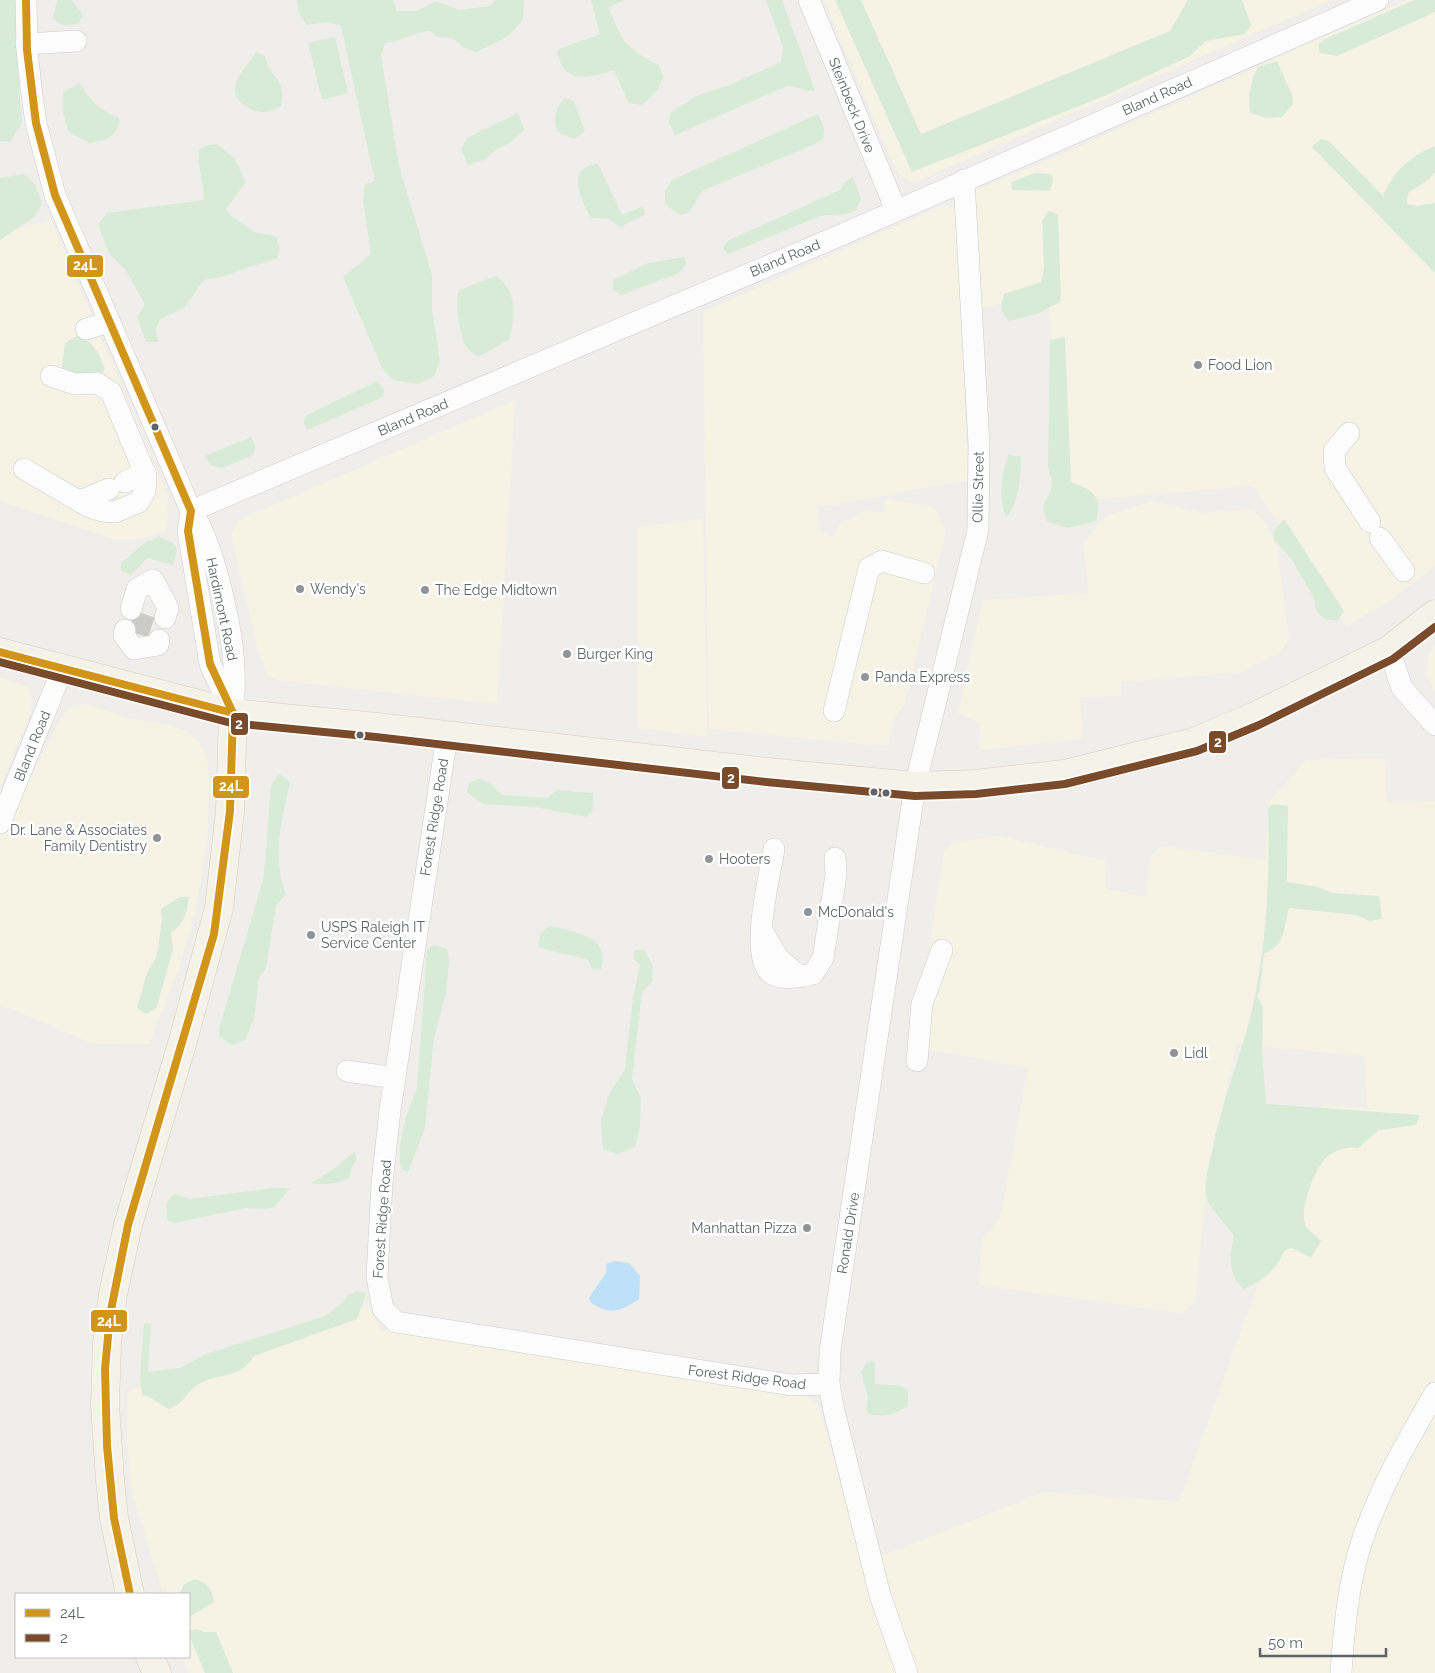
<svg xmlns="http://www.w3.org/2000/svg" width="1435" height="1673" viewBox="0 0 1435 1673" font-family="Raleway,sans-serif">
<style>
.commercial{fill:#f7f3e4}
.green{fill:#d8ebd6}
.water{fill:#bfe0f9}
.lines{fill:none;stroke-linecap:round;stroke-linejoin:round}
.minor-tunnel{stroke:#cbcbca;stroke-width:21;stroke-dasharray:21 11;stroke-linecap:butt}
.minor-casing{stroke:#cbcccc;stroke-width:22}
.major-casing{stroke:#d7ceb8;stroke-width:29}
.minor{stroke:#fdfcfc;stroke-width:21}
.major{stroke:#f4f2e9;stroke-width:28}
.bus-1-casing{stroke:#fff;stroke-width:11}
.bus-2-casing{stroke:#fff;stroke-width:11}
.bus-1{stroke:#d1951a;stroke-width:8}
.bus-2{stroke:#7a4b2a;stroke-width:8}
.poi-dot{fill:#919496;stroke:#fff;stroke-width:2}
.bus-dot{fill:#5f6368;stroke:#fff;stroke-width:2}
.labels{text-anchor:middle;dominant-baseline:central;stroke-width:5;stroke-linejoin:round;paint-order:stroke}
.street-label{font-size:14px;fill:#5f6368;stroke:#fff}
.poi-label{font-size:14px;fill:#5f6368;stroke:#fff;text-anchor:start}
.line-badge{stroke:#fff;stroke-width:2}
.badge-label{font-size:14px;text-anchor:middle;font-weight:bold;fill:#fff}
</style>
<rect width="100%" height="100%" fill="#efeeea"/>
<g class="commercial">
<polygon points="824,0 1331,0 915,182 904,179 896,170"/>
<polygon points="1407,0 1435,0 1435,566 1391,600 1347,626 1253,486 1063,502 1048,288 981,309 975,193 977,189 1040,164"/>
<polygon points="948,205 954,209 957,215 968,480 817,508 821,531 834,536 838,526 864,511 883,513 886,498 935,508 946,531 905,703 893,721 889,744 883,746 709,729 703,312 941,206"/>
<polygon points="51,220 168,496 166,531 140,539 114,539 0,501 0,234"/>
<polygon points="515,400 497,704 277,680 268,676 257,647 231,534 239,520"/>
<polygon points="1153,501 1203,513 1250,509 1266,522 1277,548 1289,637 1281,652 1241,672 1121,682 1122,696 1080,697 1083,739 979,750 980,723 958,713 983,600 1089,593 1083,543 1105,516"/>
<polygon points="703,518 707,737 638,728 638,528"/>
<polygon points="1435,644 1435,692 1426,673 1428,657"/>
<polygon points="0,678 27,686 32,700 29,717 0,786"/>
<polygon points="85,704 128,718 170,725 188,732 199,742 206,756 209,778 208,834 196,909 179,968 149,1044 91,1043 0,1004 0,837 62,717 70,707"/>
<polygon points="1385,758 1386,802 1435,801 1435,1673 189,1673 184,1657 189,1657 189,1594 163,1594 159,1580 132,1492 127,1443 127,1392 368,1305 381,1331 390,1329 807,1396 817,1403 822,1414 861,1564 1044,1492 1179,1502 1323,1105 1367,1108 1365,1056 1236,1044 1205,1201 1195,1303 1181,1313 979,1285 982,1238 998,1222 1003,1205 1028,1068 910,1046 924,983 944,851 955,842 1000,836 1105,861 1106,889 1146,897 1150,858 1160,846 1265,860 1269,801 1307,760"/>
</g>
<g class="green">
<polygon points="0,0 18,0 19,91 22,123 10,142 0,141"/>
<path d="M57,0H72L83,15L79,23C68,26 62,28 53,18Z"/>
<path d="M297,0H394L396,11H417L436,1L459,10L491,6L495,0H524L523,20L507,37L476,52L464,48L453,38L437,37L430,31C413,32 402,41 385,43L381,56L399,166L432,275V309L440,361L434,376L418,384L393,380L382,368L343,277L371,254L363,200L365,184L375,181L341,26L328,22L306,25L299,12Z"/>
<path d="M591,0H625L609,7C619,38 628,51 659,65L663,77L657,91L642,105L629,103L614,70C588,78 563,86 557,50L600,34Z"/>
<path d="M766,0H782L815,90C805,93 798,86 787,86L675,135L669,123L670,113L698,95L730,85L781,62L783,47Z"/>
<polygon points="835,0 861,0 921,134 1170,31 1188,0 1242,0 1251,25 1245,34 1206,41 1190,56 1102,97 912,172"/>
<polygon points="1414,0 1435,0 1435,12 1337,56 1320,53 1318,45 1325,39"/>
<polygon points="335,37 348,93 322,100 308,43"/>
<path d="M256,52L265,56C268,78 287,76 281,106C277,108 271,112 267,112C254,113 234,104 235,89C235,75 250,64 256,52Z"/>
<path d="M1277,61L1292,95L1293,104L1282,117L1266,118L1250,113C1248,97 1250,82 1258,67Z"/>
<path d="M80,83C91,102 98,109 119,118C120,136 105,141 90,143L68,132L63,112V92Z"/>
<path d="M565,98L574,101L585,131L574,139L557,131C554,118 555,108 565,98Z"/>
<polygon points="518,113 524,131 509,143 495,150 486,159 468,165 461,149 467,138"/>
<path d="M818,114L824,128L823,139L815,144L702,191C695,201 693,213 680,215L665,204V192L672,180Z"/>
<path d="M1321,139L1329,141L1383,196C1394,171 1410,156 1435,146V172L1428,180L1408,193L1407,204L1417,206L1435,203V273L1312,147Z"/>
<path d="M217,144L234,158L246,182L226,209L230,215L256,233L276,236L280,250L277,258L224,276L204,280L184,308L160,319L156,329L158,342H146L137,317L145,304L125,269L109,254L98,224L107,213L204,200C204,182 197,167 199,149L209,145Z"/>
<path d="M598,164L622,215L642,207L646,214L620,227L609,219L591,218C581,200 565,166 598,164Z"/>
<polygon points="1035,173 1051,174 1053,180 1050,191 1012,190 1011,182"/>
<polygon points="24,174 36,186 42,204 34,217 0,240 0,178"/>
<polygon points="853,177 861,199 856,210 847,214 820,216 728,254 723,248 729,240 840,190 844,183"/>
<path d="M1049,211L1058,215L1061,301L1037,314L1009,321C999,312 1001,306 1004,294L1041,282L1044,268L1042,221Z"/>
<polygon points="685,257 686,265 679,273 621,295 613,290 613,280 648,263"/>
<path d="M496,276C518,292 515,316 509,340L478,357C474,354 469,350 466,346C459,335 455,302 459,290Z"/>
<path d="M77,336C93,340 100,355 105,370L90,386L61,374L65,343Z"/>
<path d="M1065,337L1071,482C1093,490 1103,496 1096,521L1068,528L1048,522C1036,501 1051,501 1052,484C1052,479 1049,472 1048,467L1050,340Z"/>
<polygon points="377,381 384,390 383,397 307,430 304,424 305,416"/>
<polygon points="251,437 255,446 253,455 222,468 210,465 205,456"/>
<path d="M1008,455L1021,456C1021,473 1019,506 1006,517C998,499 1002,473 1008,455Z"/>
<polygon points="1284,519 1344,611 1337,621 1324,619 1315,609 1314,598 1293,561 1274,539 1273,532"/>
<polygon points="159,537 174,543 177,549 173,565 147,558 131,575 121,571 121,563 146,542"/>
<path d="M279,774L290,782C282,819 271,858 286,894L276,905L266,968L259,977L254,1019L245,1040L232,1045L219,1036L220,1026L264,876L271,786Z"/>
<polygon points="480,779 491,784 502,795 547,798 557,790 593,793 593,809 586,817 535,807 483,804 467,792 469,783"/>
<path d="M1272,804L1288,806L1287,882L1318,887L1332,893L1379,896L1382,919L1370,921L1357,915L1289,908C1284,926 1285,948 1264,953L1260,989L1257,996L1263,1007L1262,1053L1266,1104L1420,1115L1416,1125L1379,1130L1358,1148C1348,1147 1337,1149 1328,1156C1316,1165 1299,1209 1305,1224C1307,1230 1317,1236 1321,1241L1311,1258L1292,1248L1284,1251C1276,1270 1262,1282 1243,1289C1228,1273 1229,1256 1234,1236C1227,1225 1207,1206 1206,1196C1204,1181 1209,1166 1212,1151C1222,1100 1243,1052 1254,1001C1267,938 1270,873 1268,809Z"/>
<path d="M180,897H189C187,912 185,924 171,932L173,950L156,1009L146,1014L137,1008L147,973L157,956L162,918L161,909Z"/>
<path d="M550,926C573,932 612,935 601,969L593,970L588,960C572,954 554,954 538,946L540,934Z"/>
<path d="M434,945L447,949L449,961L446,993L434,1038L425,1128L408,1172L401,1169C396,1144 407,1112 417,1088L427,950Z"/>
<polygon points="635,950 644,950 653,966 652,982 642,992 632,1080 641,1098 640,1127 635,1147 617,1154 603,1149 601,1121 609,1094 625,1069 633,998 640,965 633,957"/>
<path d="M354,1152L357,1158L351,1169L350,1178C339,1183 323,1186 311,1183L335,1168Z"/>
<polygon points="272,1188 290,1188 274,1207 265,1209 246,1208 174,1223 167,1220 166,1203 174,1194 190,1199"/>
<path d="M357,1291L366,1293L357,1319L254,1356C239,1380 220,1372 199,1384C187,1390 187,1402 169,1409C159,1404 153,1397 142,1395L140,1378L144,1323L151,1324L148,1372L180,1368L206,1354L325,1316L344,1301L348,1295Z"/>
<path d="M875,1361V1384L902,1386L908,1392V1406C896,1414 884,1417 870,1415L866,1410L868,1397L861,1372L866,1363Z"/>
<path d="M195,1579C208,1583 212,1589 214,1602L191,1616L189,1615V1594H180L184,1584Z"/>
<polygon points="196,1629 204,1632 216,1632 233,1673 205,1673 189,1635 189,1631"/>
</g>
<path class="water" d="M615,1261L629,1263L640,1276L639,1299C622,1311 609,1316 590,1302L589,1298L606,1273V1264Z"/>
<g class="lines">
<polyline class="minor-tunnel" points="138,634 145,613"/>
<defs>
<g id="minor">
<path d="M26,0L27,50L31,88L36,123L55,195L191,511C214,542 233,631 234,670C235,684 234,699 233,713"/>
<polyline points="809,0 896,210"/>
<polyline points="26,44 76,41"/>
<polyline points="86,329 109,322"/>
<polyline points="1349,433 1334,451 1335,468 1370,522"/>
<polyline points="24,469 89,507 102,511 115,512 139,502 145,491 146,476 111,392 97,383 75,384 51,376"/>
<polyline points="125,482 145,472"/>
<polyline points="80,501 109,489"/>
<polyline points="191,511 841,235 1378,0"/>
<polyline points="191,511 188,531 210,664 231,709"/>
<polyline points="1380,538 1404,571"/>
<polyline points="153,580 168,608 165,618"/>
<polyline points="131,609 137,589 153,580"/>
<polyline points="125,630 124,635 134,649 158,645 159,640"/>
<polyline points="1389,650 1402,688 1435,725"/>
<polyline points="834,711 869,568 882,561 924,573"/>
<polyline points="447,736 390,1110 382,1183 377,1277 383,1309 396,1322 791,1385 829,1384"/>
<polyline points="0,823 62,670"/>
<path d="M774,849C770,875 748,959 772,974C783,981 802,976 813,974L823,958L836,875L835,858"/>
<polyline points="763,932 778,958 800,977"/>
<polyline points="917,1061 922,1004 942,950"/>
<polyline points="347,1071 395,1078"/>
<polyline points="907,1673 880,1595 834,1411 829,1384 830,1351 915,786 978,530 979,445 964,180"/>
<path d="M1341,1673C1344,1629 1348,1583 1362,1541C1380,1488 1407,1441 1435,1393"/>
</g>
<g id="major">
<polyline points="0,652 233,713 377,727 767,772 915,786 975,784 1064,774 1194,742 1255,716 1389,650 1435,614"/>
<polyline points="130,1594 114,1518 110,1480 105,1405 107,1343 113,1294 128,1225 182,1044 219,908 230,811 233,713"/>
<polyline points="150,1657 157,1673"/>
</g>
</defs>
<use href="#minor" class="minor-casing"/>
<use href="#major" class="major-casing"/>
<use href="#minor" class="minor"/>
<use href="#major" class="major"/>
<defs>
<g id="bus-1">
<polyline points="26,0 27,50 36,123 55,195 191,511 188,531 210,664 233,713 230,811 214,934 128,1225 110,1315 105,1369 107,1446 114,1518 130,1594"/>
<polyline points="0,652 233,713"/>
</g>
<polyline id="bus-2" points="0,662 231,723 376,737 766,782 915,796 976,794 1065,784 1197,751 1259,725 1393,659 1435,627"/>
</defs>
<use href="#bus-1" class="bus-1-casing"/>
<use href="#bus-2" class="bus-2-casing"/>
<use href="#bus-1" class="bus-1"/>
<use href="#bus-2" class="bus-2"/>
</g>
<g class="poi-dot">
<circle cx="1198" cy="365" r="5"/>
<circle cx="300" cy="589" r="5"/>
<circle cx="425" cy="590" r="5"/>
<circle cx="567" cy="654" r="5"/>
<circle cx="865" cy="677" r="5"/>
<circle cx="157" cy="838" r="5"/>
<circle cx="709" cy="859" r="5"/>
<circle cx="808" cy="912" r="5"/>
<circle cx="311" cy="935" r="5"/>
<circle cx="1174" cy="1053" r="5"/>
<circle cx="807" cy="1228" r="5"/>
</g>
<g class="bus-dot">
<circle cx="155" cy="427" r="4.5"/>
<circle cx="360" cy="735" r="4.5"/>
<circle cx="874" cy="792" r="4.5"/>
<circle cx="886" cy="793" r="4.5"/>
</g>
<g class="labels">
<g class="street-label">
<text transform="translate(1157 96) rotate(-24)">Bland Road</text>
<text transform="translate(852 105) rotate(68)">Steinbeck Drive</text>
<text transform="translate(785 258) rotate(-23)">Bland Road</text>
<text transform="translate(413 417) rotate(-23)">Bland Road</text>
<text transform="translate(978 487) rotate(-89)">Ollie Street</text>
<text transform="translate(222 609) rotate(78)">Hardimont Road</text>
<text transform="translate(32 746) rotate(-68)">Bland Road</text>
<text transform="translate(434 817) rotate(-81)">Forest Ridge Road</text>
<text transform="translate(382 1219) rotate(-86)">Forest Ridge Road</text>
<text transform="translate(848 1233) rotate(-81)">Ronald Drive</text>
<text transform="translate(747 1377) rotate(7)">Forest Ridge Road</text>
</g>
<g class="poi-label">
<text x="1208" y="365">Food Lion</text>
<text x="310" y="589">Wendy's</text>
<text x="435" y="590">The Edge Midtown</text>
<text x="577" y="654">Burger King</text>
<text x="875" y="677">Panda Express</text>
<text x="147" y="830" text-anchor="end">Dr. Lane &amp; Associates<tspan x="147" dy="16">Family Dentistry</tspan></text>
<text x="719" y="859">Hooters</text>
<text x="818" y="912">McDonald's</text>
<text x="321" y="927">USPS Raleigh IT<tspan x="321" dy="16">Service Center</tspan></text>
<text x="1184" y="1053">Lidl</text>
<text x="797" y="1228" text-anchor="end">Manhattan Pizza</text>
</g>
</g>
<g class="line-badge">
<rect x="66" y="254" width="38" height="24" rx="5" fill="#d1951a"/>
<rect x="230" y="712" width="19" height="24" rx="5" fill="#7a4b2a"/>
<rect x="1208" y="730" width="19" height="24" rx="5" fill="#7a4b2a"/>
<rect x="721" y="766" width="19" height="24" rx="5" fill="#7a4b2a"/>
<rect x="212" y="775" width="38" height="24" rx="5" fill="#d1951a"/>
<rect x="90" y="1309" width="38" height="24" rx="5" fill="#d1951a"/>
</g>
<g class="badge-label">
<text x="85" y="270">24L</text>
<text x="239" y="729">2</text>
<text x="1218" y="747">2</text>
<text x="731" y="783">2</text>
<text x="231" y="791">24L</text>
<text x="109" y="1326">24L</text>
</g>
<rect x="15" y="1593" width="175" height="65" fill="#ffffff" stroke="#bfc1c3"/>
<rect x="25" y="1609" width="25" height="8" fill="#d1951a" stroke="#bfc1c3"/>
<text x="60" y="1618" font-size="15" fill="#5f6368">24L</text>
<rect x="25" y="1634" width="25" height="8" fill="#7a4b2a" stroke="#bfc1c3"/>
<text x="60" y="1643" font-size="15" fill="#5f6368">2</text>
<path d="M1260 1648v8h126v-8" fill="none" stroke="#5f6368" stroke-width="2.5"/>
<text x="1268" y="1648" font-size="15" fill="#5f6368" stroke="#ffffff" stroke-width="4" paint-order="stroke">50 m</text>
</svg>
